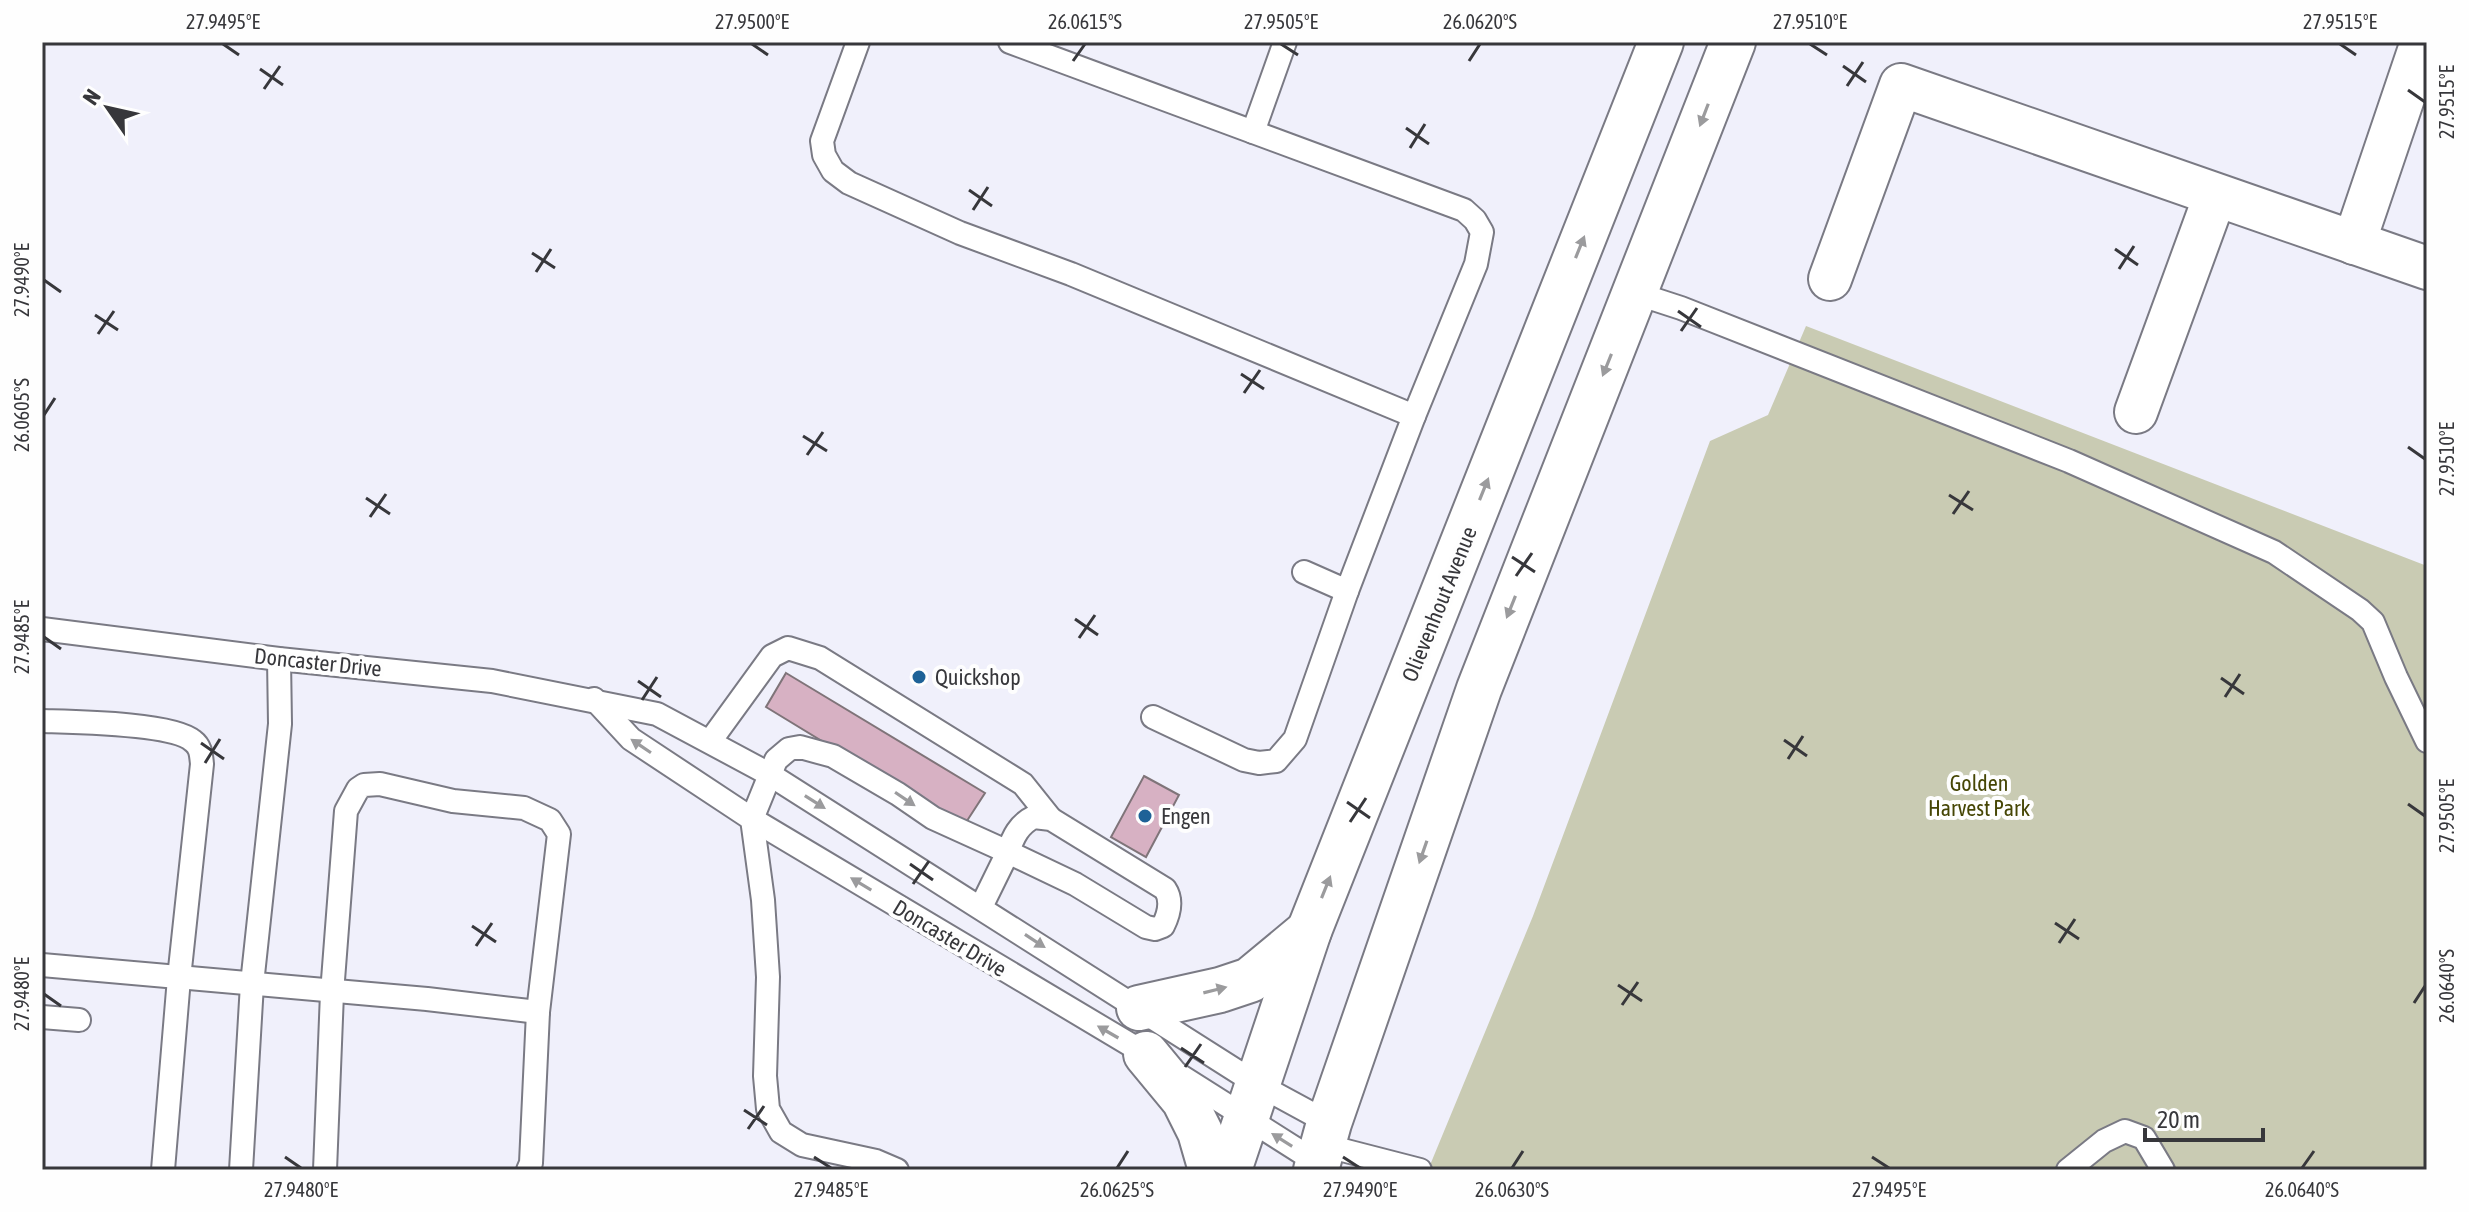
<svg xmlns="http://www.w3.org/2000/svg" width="2469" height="1212" viewBox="0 0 2469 1212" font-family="'Asap Condensed',sans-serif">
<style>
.green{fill:#c9cbb3}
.building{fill:#d7b1c3;stroke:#7f7479;stroke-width:2}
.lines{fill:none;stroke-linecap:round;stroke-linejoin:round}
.lane-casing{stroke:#7a7a84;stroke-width:26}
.street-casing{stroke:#7a7a84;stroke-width:46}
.secondary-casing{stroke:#7a7a84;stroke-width:48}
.lane{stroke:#fff;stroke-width:22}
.street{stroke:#fff;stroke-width:42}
.secondary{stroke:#fff;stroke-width:44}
.oneway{fill:#9b9b9d}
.ticks{fill:none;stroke:#37373b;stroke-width:3}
.poi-dot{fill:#1e6297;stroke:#fefefe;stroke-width:3}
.labels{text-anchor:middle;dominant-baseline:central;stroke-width:8;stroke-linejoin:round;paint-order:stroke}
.street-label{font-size:22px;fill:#37373b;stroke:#fefefe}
.poi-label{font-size:22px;fill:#37373b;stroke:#fefefe;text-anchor:start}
.park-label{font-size:22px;fill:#464605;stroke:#fefefe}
.neatline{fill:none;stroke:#37373b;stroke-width:3}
.ticks-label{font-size:20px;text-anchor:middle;fill:#37373b}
</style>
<rect width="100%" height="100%" fill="#f0f0fb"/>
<polygon class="green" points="1806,326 2427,566 2427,1170 1428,1170 1533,916 1710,441 1768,415"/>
<g class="building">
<polygon points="786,673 985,793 963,827 766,707"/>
<polygon points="1144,776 1179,795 1146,857 1111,837"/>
</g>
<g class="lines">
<defs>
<g id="lane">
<polyline points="858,42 822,141 824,155 833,171 849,183 960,233 1071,274 1414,416 1347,591 1304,572"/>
<polyline points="1010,42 1464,210 1475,220 1482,232 1476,264 1414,416"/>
<polyline points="1253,132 1285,42"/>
<polyline points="1635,293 1681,308 2069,461 2274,552 2360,610 2373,622 2396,677 2427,741"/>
<polyline points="42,629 279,659 492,681 657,714 769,774 1257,1084 1329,1123"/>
<polyline points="594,699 631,739 752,819 1146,1054 1318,1163"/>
<polyline points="1153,717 1244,760 1259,763 1276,761 1295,739 1347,591"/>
<path d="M42,721C72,722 173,723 193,741C201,747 201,755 202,764L179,978L163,1170"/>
<polyline points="711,740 772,656 788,648 820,658 1023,784 1051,819"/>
<path d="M1034,817L1051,819L1165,889C1173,901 1169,914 1163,926L1155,929L1146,927L1075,884L1008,852C1013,837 1019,824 1034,817Z"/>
<polyline points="42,965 427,999 538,1012"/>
<polyline points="42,1017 79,1020"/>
<polyline points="1323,1145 1420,1170"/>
<polyline points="241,1170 252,984 280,724 279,659"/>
<polyline points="325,1170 332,993 346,811 358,789 364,785 380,784 453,801 524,808 550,820 559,834 538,1012 531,1163 528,1170"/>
<polyline points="897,1170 876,1161 802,1145 781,1132 768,1109 765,1076 768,977 763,900 752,819 776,760 789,749 800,747 833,756 898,794 933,818 1008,852 981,907"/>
<polyline points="2068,1170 2104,1141 2125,1131 2144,1138 2163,1170"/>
</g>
<g id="street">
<polyline points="2354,243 2422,42"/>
<polyline points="1830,279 1901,85 2427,268"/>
<polyline points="2136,412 2215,196"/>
</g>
<g id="secondary">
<polyline points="1139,1008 1220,990 1250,980 1309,931"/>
<polyline points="1146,1054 1184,1100 1200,1132 1211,1170"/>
<polyline points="1229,1170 1309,931 1661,42"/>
<polyline points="1316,1170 1329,1123 1479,689 1733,42"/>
</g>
</defs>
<use href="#lane" class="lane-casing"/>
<use href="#street" class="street-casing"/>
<use href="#secondary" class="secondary-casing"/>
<use href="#lane" class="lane"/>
<use href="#street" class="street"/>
<use href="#secondary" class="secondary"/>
</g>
<defs><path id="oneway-solid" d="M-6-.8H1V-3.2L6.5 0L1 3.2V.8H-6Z" transform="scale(2)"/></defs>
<g class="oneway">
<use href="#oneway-solid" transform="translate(1704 115) rotate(111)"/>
<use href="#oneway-solid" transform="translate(1580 247) rotate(-68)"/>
<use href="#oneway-solid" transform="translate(1607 365) rotate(112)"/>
<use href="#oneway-solid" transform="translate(1484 489) rotate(-68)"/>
<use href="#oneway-solid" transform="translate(1511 607) rotate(112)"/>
<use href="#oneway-solid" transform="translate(641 746) rotate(-146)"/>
<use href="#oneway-solid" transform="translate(905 799) rotate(34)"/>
<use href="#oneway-solid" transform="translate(815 802) rotate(32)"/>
<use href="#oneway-solid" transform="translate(1423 852) rotate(109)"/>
<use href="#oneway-solid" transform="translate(861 884) rotate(-149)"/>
<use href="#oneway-solid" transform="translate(1326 887) rotate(-68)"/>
<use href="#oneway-solid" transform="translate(1035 941) rotate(33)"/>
<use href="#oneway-solid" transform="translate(1215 990) rotate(-14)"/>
<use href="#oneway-solid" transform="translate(1108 1032) rotate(-150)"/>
<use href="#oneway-solid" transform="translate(1282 1140) rotate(-148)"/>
</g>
<path class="ticks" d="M223,44L239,55M752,44L768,55M1281,44L1298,55M1810,44L1827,55M2340,44L2356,55M1073,61L1085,44M1469,61L1480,44M1843,66L1866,82M260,69L283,85M1847,86L1863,62M264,89L280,66M2408,90L2425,102M1406,128L1429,144M1410,148L1425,124M969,190L992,206M973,210L988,187M2115,249L2138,265M532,253L555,268M2119,269L2134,246M536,272L551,249M44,280L61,292M1678,311L1701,327M95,315L118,330M1681,331L1697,308M98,334L114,311M1241,374L1264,389M1244,393L1260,370M44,415L55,398M803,436L827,451M2408,447L2425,459M807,455L823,432M1949,495L1973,510M366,498L390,514M1953,514L1969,491M370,517L386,494M1512,557L1535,572M1516,576L1532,553M1075,619L1098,635M44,637L61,649M1079,638L1095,615M2221,678L2244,694M638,681L661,697M2225,697L2240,674M642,700L657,677M1784,740L1807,756M201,743L224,759M1788,759L1803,736M205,763L220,739M1347,802L1370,818M2408,804L2425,816M1350,822L1366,798M910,864L933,880M913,884L929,861M2055,923L2079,939M472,926L496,942M2059,943L2075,919M476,946L492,923M1618,985L1642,1001M44,994L61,1006M2414,1003L2425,986M1622,1005L1638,982M1181,1048L1204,1063M1185,1067L1201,1044M744,1110L767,1125M748,1129L764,1106M285,1157L301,1168M814,1157L831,1168M1343,1157L1360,1168M1872,1157L1889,1168M1117,1168L1128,1151M1512,1168L1523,1151M2302,1168L2314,1151"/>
<g class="poi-dot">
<circle cx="919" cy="677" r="8"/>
<circle cx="1145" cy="816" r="8"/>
</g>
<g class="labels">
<g class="street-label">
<text transform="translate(1439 604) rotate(-68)">Olievenhout Avenue</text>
<text transform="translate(318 662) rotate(6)">Doncaster Drive</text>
<text transform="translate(950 938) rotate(31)">Doncaster Drive</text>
</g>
<g class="poi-label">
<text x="935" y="677">Quickshop</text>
<text x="1161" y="816">Engen</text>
</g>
<g class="park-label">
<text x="1979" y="783">Golden<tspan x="1979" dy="25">Harvest Park</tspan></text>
</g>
</g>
<rect width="2469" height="1212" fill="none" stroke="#fefefe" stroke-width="88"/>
<g transform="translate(108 108) rotate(304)" stroke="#fefefe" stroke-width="6" paint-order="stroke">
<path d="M0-6L14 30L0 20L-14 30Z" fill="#37373b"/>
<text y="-12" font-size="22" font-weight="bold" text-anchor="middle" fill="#37373b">N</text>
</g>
<path d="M2145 1128v12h118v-12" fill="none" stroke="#37373b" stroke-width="4"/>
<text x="2157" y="1128" font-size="24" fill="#37373b" stroke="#fefefe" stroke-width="6" paint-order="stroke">20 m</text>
<rect x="44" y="44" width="2381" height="1124" class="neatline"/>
<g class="ticks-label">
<text x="223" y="29">27.9495°E</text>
<text x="752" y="29">27.9500°E</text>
<text x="1085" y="29">26.0615°S</text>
<text x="1281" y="29">27.9505°E</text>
<text x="1480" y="29">26.0620°S</text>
<text x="1810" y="29">27.9510°E</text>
<text x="2340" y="29">27.9515°E</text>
<text transform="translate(2447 102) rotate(-90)" y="7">27.9515°E</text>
<text transform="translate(22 280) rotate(-90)" y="7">27.9490°E</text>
<text transform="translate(22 415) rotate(-90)" y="7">26.0605°S</text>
<text transform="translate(2447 459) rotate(-90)" y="7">27.9510°E</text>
<text transform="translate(22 637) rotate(-90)" y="7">27.9485°E</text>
<text transform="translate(2447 816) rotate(-90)" y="7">27.9505°E</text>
<text transform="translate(2447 986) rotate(-90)" y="7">26.0640°S</text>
<text transform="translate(22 994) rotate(-90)" y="7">27.9480°E</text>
<text x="301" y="1197">27.9480°E</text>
<text x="831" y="1197">27.9485°E</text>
<text x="1117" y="1197">26.0625°S</text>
<text x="1360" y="1197">27.9490°E</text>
<text x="1512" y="1197">26.0630°S</text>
<text x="1889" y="1197">27.9495°E</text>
<text x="2302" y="1197">26.0640°S</text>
</g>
</svg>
